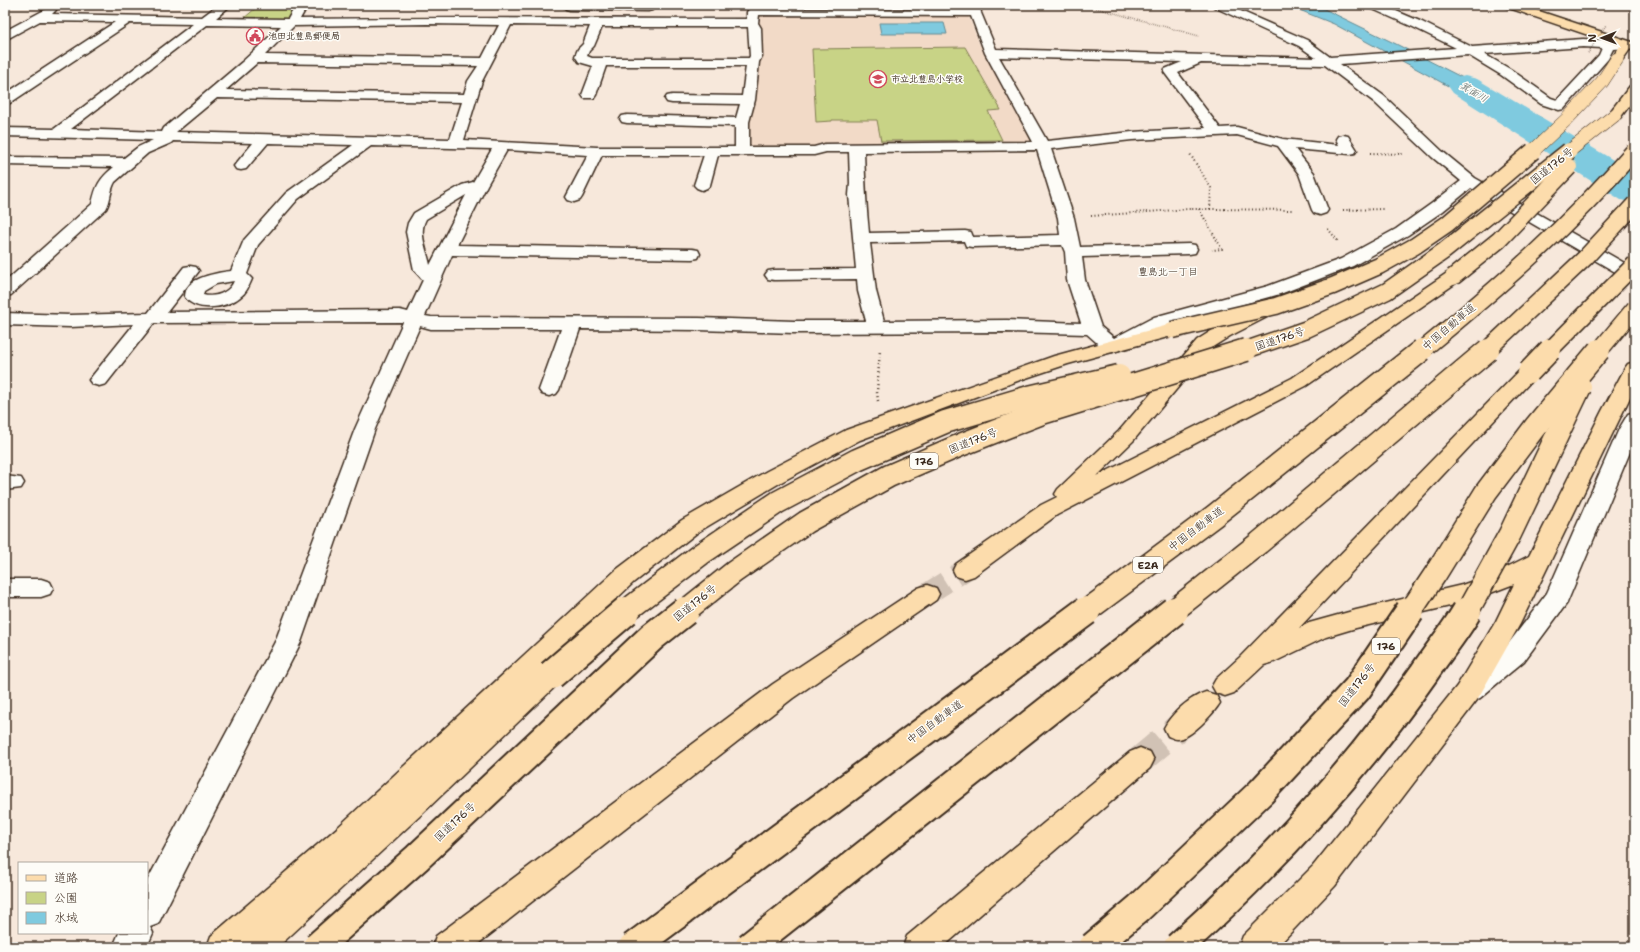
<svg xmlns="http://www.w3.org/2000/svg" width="1640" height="952" viewBox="0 0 1640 952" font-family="'Shantell Sans','Klee One',sans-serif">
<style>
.built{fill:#f2dac7}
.green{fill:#c8d386;stroke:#827e52}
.water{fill:#7fcadf;stroke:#648a92}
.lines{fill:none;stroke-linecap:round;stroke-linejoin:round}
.river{fill:#7fcadf;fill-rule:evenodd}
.highway-tunnel-far1{stroke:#d1c2b5;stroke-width:22;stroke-dasharray:22 11;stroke-linecap:butt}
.highway-tunnel{stroke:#d1c2b5;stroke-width:28;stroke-dasharray:28 14;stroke-linecap:butt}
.minor-casing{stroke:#3b2a1e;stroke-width:3}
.major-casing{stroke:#3b2a1e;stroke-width:3}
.highway-casing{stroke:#3b2a1e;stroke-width:3}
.path-far2{stroke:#3b2a1e;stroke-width:1.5;stroke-dasharray:0.5 1.5;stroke-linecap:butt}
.path-far1{stroke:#3b2a1e;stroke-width:2;stroke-dasharray:1 2.5;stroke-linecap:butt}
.path{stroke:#3b2a1e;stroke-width:2.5;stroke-dasharray:1 3;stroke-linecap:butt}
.minor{fill:#fdfcf7;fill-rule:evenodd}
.major{fill:#fcdcac;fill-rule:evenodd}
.highway{fill:#fcdcac;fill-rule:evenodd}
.highway-bridge-far3-casing{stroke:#3b2a1e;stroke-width:14;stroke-linecap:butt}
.highway-bridge-far2-casing{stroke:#3b2a1e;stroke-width:19;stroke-linecap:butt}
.highway-bridge-far1-casing{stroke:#3b2a1e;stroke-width:25;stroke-linecap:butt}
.highway-bridge-casing{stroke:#3b2a1e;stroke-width:32;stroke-linecap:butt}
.path-bridge{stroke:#3b2a1e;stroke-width:1.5;stroke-dasharray:0.5 1.5;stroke-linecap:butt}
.highway-bridge-far3{stroke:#fcdcac;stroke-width:13}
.highway-bridge-far2{stroke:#fcdcac;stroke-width:16}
.highway-bridge-far1{stroke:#fcdcac;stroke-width:22}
.highway-bridge{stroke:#fcdcac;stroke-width:28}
.labels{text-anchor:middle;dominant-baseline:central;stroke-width:3;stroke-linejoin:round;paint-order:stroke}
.far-poi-label{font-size:9px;font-weight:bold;fill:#3b2a1e;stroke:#fdfcf7;text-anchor:start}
.far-water-label{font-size:10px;font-style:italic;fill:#4f5a58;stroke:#fdfcf7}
.far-neighbourhood-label{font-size:10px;fill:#3b2a1e;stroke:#fdfcf7}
.shield{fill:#fdfcf7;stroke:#75695f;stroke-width:1}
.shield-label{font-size:10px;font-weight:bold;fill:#3b2a1e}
.street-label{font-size:11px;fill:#3b2a1e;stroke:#fdfcf7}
</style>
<rect width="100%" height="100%" fill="#f7e8db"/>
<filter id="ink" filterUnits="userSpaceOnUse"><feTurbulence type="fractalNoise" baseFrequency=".025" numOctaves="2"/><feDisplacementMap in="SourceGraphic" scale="8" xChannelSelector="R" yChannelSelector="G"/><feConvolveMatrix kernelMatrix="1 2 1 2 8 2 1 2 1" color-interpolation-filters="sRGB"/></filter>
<g filter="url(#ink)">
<polygon class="built" points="765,13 968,15 979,43 1032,139 1026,144 816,145 810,148 755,149 749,144 748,123 757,67 762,55 760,44 761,28 758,21 759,15"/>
<g class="green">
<polygon points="257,7 294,7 287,19 282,20 243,19"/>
<polygon points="965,47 1001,110 988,111 1002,140 881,141 877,120 832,120 832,121 816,122 812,49"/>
</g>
<g class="water">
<polygon points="1287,5 1316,5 1396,44 1542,118 1531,131 1334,24"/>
<polygon points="879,23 944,23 947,34 881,34"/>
</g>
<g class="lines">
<polygon class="river" points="1465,76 1477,79 1635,173 1635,203 1621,200 1453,93 1448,86 1453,79"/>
<polyline class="highway-tunnel-far1" points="927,594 965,570"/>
<polyline class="highway-tunnel" points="1140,760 1178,728"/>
<defs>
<g id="minor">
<path d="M218,5H231L216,18L288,19L296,5H308L300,19C449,17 598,19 747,19V12L750,8L754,7L759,9L969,10L968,5H980L981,13L996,49L1316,58L1299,46L1214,7L1212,5H1227L1307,40L1330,57L1456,48L1413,27L1368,7L1366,5H1382L1422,22L1472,47L1583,39L1627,41L1631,42L1633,45L1631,48L1613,49L1608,59L1564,109L1559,110L1541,104L1501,75L1468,55L1340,64L1384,96L1442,151L1475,178L1635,269V281L1629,280L1471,188L1443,211L1408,235L1353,266L1280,294L1168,325L1119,350L1112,352L1105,350L1087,334L1007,332L794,333L699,330L580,329L559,390L556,394L549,396L542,394L539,390L561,329H431L420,326L375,429L301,642L158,924L150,927L153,933L147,947H113L119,933H147V881L275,642L355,429L403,322L154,323L106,384L99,386L92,384L89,380L134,324L70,327L5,325V313L70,315L148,313L184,267L190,266L196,267L199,271L167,312L400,310L408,312L423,280L414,270L406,232L408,223L414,213L462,185L473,182L492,149L371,146L298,199L258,245L247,274L252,279C249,286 246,293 240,297C227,308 196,313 185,297C185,294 186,290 187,288C193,277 220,272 231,271L244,240L286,193L353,145L268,143L246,169L241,170L236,169L234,166L253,143L173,141L171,143L148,153L115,182C110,190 111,201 106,209L11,295L5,296V282L92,204C96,186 99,179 114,167L5,165V157L124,158L138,147L153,140L5,136V128L54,129L193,24L130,23L10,103L5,104V94L115,22L40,21L5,40V31L50,7L54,8L56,10L52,14L202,17ZM759,15L971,16L985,53L1033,142L825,144L814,147H749V122L755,100L759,62L762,56L761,28L758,23ZM427,24L499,25L482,58L265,55L294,26ZM207,25L281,26L242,62L164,128L162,132L71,129ZM511,25L590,26L583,44L578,49L575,56L579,62L593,66L582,95L584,98H594L596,95L606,66H746L742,96L672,95L667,96L665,99L667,102L672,103L740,104L736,118L627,115L622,116L620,119L622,122L627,123L735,126V147H597L464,140L482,81ZM602,27H748L750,56L749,58H592L587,56L589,51L594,46ZM1583,47L1602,48L1599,55L1557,100L1551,98L1510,69L1484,54ZM999,57L1182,62L1165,69L1164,72L1206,128L1132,132L1047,141ZM257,63L478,66L468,81L464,94L226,90ZM1201,63L1325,65L1374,102L1432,157L1461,181L1431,204L1396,229L1341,259L1268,286L1154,317L1114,338L1101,327L1085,280L1082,257L1189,254L1195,253L1197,249L1195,245L1189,244L1080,247L1074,218L1051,149L1132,140L1237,135L1278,146L1299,174L1312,210L1314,213L1320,215L1326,213L1328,210L1314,173L1295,149L1350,154L1355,153L1357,150L1348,136L1343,135L1338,136L1336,139L1339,145L1283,139L1237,127L1220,128L1178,73ZM217,98L462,102L450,139L176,132ZM507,150L588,155L566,197L568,200L574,202L580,200L582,197L602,155H704L694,185L697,188L702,190L707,188L710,185L718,155H814L826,152H849L850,183L849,195L856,269L774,270L768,271L765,275L768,279L774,280L857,279L858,291L866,321H794L699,318L431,317L425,316L452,255L692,259L698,258L700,254L698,250L692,249L457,245L487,185ZM1037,150L1058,218L1060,235L973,237L971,232L965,231L869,233C866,206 865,179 864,152ZM466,195L430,265C427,250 418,233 426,219ZM964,241L966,246L972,247L1062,245L1065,252L1067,280L1081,323L1007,320L884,321L876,291L870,243ZM234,281C229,293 215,298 203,295L204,291L216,284Z"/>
<polygon points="566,5 650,5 654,8 652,10 648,11 570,10 566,9 564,7"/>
<polygon points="1635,412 1635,440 1567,603 1524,661 1480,698 1470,702 1460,698 1457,691 1460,684 1506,647 1547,593 1619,429 1628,414"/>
<polygon points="5,476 21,478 24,483 21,488 5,490"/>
<polygon points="5,579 41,579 50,582 53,588 50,594 41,597 5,597"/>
</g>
<polygon id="major" points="1504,5 1521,5 1635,43 1635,51 1506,7"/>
<g id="highway">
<polygon points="1627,41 1631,42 1633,45 1621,62 1613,62 1611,59 1623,42"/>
<polygon points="1635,85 1635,98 1620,118 1615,119 1610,118 1608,115 1610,112 1630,86"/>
<polygon points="1453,272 1459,273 1462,277 1459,281 1306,386 1057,515 974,576 965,579 956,576 953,570 956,564 1041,505 1057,497 1055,494 1058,489 1119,431 1197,340 1216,328 1261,306 1267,305 1273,306 1276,310 1273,314 1230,336 1211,348 1133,441 1097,476 1292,378 1447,273"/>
<polygon points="1172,324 1179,326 1181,330 1179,334 1068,364 1020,380 860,440 783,481 698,532 634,582 546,666 551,665 560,668 564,675 560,682 423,813 278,947 207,947 211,936 337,828 616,570 682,520 767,471 846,430 1054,356"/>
<polygon points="1635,362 1635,387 1520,624 1477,700 1335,886 1277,947 1239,947 1243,936 1313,866 1457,686 1496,621 1514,584 1467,602 1356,628 1326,637 1274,662 1264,665 1234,693 1225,696 1216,693 1212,686 1216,679 1240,657 1522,368 1529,366 1536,368 1539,372 1536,376 1299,628 1309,623 1356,610 1462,585 1495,573 1529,556 1602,411 1625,368 1628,364"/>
<polygon points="927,585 936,588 939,594 936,600 793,698 474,947 432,947 436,936 773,684 918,588"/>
<path d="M1206,692L1216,695L1220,703C1214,713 1189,740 1177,739C1174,739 1171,737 1168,736L1164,728C1172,713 1190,697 1206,692Z"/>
<polygon points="1140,748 1150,752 1154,760 1150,768 943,947 903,947 907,936 1130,752"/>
</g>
</defs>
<use href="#minor" class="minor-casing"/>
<use href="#major" class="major-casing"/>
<use href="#highway" class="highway-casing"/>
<polyline class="path-far2" points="1085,5 1199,36"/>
<g class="path-far1">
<polyline points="1370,153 1403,154"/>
<polyline points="1199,209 1222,249 1212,250"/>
<polyline points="1210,209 1294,210"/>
<polyline points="1343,210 1384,209"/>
<polyline points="1091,216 1188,209 1210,209 1211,188 1190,154"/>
<polyline points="1328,229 1338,241"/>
</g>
<polyline class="path" points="878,401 877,392 880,350"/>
<use href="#minor" class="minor"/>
<use href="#major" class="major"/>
<use href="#highway" class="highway"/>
<defs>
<g id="highway-bridge-far3">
<polyline points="1532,152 1567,119 1602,82 1617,59"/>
<polyline points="1568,152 1615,115"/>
<polyline points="1633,152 1635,150"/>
</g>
<g id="highway-bridge-far2">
<polyline points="1453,277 1499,240 1569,167"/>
<polyline points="1172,330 1276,306 1333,286 1379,266 1415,246 1447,224 1533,151"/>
<polyline points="1243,351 1307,329 1387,291 1444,251 1569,151"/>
<path d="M1421,351C1496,290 1570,225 1634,151"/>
<polyline points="1486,351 1585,258 1635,204"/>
<polyline points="1549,351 1635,264"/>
<polyline points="1599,351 1635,308"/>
</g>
<g id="highway-bridge-far1">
<polyline points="1529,372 1550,350"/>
<polyline points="625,612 701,554 778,502 857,460 945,422 1029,397 1119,376"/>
<polyline points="684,612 734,572 806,522 889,476 963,444 1042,413 1246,350"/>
<polyline points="1085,612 1214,516 1422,350"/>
<polyline points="1172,612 1259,543 1488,350"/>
<polyline points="1410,612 1436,573 1486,492 1535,427 1599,350"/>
<polyline points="1467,612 1510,534 1580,387"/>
</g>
<g id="highway-bridge">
<polyline points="551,675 626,611"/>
<polyline points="317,947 417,858 652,637 685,611"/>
<polyline points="633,947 1086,611"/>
<polyline points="749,947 1174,611"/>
<polyline points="1093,947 1139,908 1261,792 1357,689 1410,611"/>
<path d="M1178,947C1269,865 1354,773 1424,673C1438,652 1455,632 1467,611"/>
</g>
</defs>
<use href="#highway-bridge-far3" class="highway-bridge-far3-casing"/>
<use href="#highway-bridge-far2" class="highway-bridge-far2-casing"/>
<use href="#highway-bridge-far1" class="highway-bridge-far1-casing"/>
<use href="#highway-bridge" class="highway-bridge-casing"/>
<polyline class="path-bridge" points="1588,53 1606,25"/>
<use href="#highway-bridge-far3" class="highway-bridge-far3"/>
<use href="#highway-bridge-far2" class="highway-bridge-far2"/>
<use href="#highway-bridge-far1" class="highway-bridge-far1"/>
<use href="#highway-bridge" class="highway-bridge"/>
</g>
</g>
<defs>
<symbol id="civic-ring" viewBox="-11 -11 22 22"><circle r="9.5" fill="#fdfcf7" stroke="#d1495b" stroke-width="1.5"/><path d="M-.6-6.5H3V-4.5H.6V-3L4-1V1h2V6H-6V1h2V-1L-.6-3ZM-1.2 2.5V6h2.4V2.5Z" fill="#d1495b"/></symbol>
<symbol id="school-ring" viewBox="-11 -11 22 22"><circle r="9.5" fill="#fdfcf7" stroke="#d1495b" stroke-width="1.5"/><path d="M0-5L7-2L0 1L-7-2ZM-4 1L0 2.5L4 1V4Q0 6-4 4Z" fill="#d1495b"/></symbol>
</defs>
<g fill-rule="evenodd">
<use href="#civic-ring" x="245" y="26" width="20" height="20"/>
<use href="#school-ring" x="868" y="69" width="20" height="20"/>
</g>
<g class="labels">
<g class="far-poi-label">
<text x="268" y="36">池田北豊島郵便局</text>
<text x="891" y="79">市立北豊島小学校</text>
</g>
<g class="far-water-label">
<text transform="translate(1474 92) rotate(31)">箕面川</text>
</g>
<g class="far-neighbourhood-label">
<text x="1168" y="271">豊島北一丁目</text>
</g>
<g class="shield">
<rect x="910" y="453" width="28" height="16" rx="3"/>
<rect x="1133" y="557" width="30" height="16" rx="3"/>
<rect x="1372" y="638" width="28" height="16" rx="3"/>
</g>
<g class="shield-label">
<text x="924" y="461">176</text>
<text x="1148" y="565">E2A</text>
<text x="1386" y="646">176</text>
</g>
<g class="street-label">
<text transform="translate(1552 166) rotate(-39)">国道176号</text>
<text transform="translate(1449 327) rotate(-40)">中国自動車道</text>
<text transform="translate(1280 339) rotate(-19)">国道176号</text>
<text transform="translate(973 441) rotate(-22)">国道176号</text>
<text transform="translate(1196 529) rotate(-37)">中国自動車道</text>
<text transform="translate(695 603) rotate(-39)">国道176号</text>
<text transform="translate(1357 685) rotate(-52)">国道176号</text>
<text transform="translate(935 722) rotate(-36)">中国自動車道</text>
<text transform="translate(455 822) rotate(-43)">国道176号</text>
</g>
</g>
<rect width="1640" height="952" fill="none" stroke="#fdfcf7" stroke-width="20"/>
<rect x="10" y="10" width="1620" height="932" fill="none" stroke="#3b2a1e" stroke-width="1.5" filter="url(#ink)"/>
<rect x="18" y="862" width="130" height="72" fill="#fdfcf7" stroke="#afa8a0"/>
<rect x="26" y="875" width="20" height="6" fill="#fcdcac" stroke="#afa8a0"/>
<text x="54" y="882" font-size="12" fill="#3b2a1e">道路</text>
<rect x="26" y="892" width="20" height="12" fill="#c8d386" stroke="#afa8a0"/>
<text x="54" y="902" font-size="12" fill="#3b2a1e">公園</text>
<rect x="26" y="912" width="20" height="12" fill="#7fcadf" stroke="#afa8a0"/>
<text x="54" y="922" font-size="12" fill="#3b2a1e">水域</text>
<g transform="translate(1602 38) rotate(269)" stroke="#fdfcf7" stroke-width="3" paint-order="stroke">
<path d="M0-3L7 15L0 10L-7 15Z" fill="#3b2a1e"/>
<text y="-6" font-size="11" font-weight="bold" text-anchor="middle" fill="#3b2a1e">N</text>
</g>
</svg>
